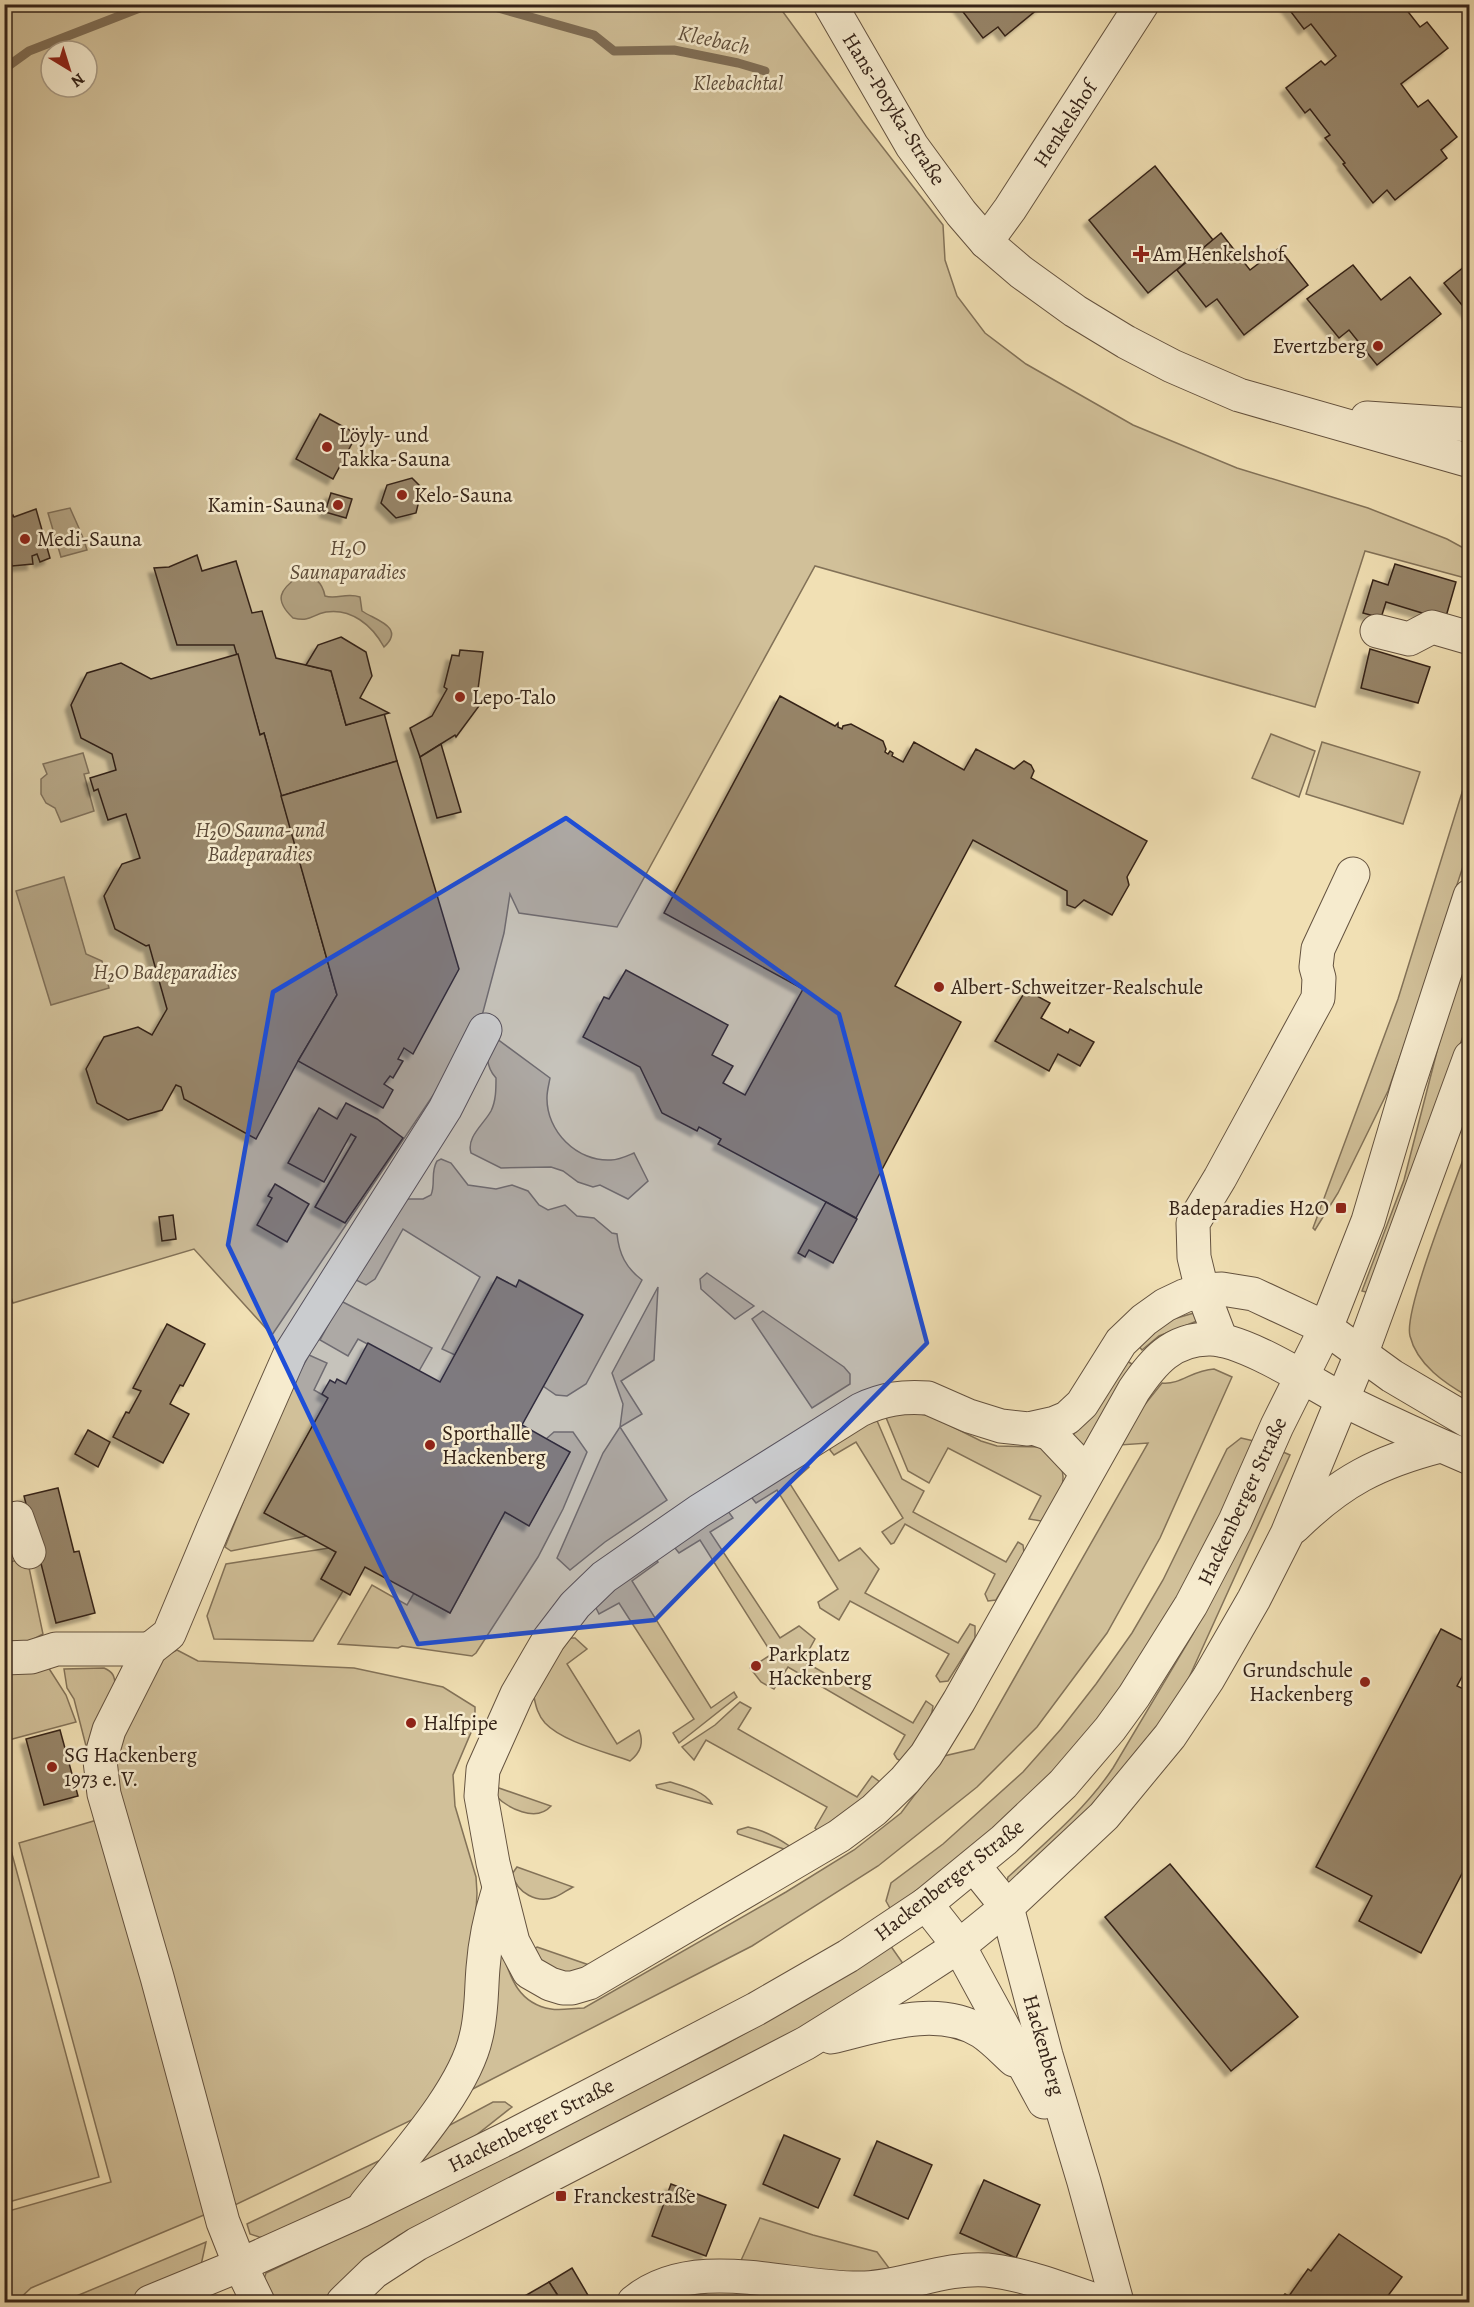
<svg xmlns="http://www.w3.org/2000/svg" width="1474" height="2307" viewBox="0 0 1474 2307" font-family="Alegreya,serif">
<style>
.green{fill:#d1c099;stroke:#837258;stroke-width:1.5;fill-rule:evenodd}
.water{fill:#b1a07f;stroke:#7f6e56;stroke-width:1.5}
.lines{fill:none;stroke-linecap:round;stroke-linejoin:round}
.stream{stroke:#7f6e56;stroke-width:9}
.building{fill:#978569;stroke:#352318;stroke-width:1.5;filter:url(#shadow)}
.minor-casing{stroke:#64523f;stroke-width:35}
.minor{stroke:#f6ebce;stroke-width:33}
.marked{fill:#1d4ed8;fill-opacity:0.2;stroke:#1d4ed8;stroke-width:4.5;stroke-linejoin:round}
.poi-dot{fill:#8f2418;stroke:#f6ebce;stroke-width:2}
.labels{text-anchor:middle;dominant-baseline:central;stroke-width:5;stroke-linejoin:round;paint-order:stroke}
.park-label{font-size:21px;font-style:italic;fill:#5c4a38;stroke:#f6ebce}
.street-label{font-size:21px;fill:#352318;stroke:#f6ebce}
.poi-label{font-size:21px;fill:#352318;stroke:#f6ebce;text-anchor:start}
.water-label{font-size:22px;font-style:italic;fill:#604f3c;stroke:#f6ebce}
</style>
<defs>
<filter id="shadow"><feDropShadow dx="-5.5" dy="5.5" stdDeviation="1.5" flood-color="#0004"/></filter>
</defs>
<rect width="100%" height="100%" fill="#f1e0b4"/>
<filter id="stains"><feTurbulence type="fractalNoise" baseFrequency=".00333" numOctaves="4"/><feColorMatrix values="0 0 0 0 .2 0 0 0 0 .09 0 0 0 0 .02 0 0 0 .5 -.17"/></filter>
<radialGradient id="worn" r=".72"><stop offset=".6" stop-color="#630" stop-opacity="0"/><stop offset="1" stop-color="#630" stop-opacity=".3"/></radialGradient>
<g class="green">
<path d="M4,5H778L863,122L943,225L945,260L957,296L985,333L1026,364L1133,425L1237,468L1368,508L1447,539L1469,551V579L1365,551L1315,707L815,566L617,927L519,913L510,894L504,933L479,1027L272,1335L194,1249L13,1303L4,1278ZM51,51H87V87H51Z"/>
<polygon points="1271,734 1315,751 1299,797 1252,778"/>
<polygon points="1322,742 1420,772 1403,824 1306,794"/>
<polygon points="1469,770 1469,848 1409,1032 1388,1091 1338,1193 1315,1230 1313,1228 1398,999"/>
<polygon points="1469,947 1469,1019 1409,1191 1370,1293 1362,1291 1404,1180 1443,1028"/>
<path d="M489,1033L550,1078C549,1084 547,1091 547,1097C546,1131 577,1162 611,1160C619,1160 627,1156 634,1153L648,1181L628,1199L600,1185L593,1187L578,1182L563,1171L551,1167L501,1168L471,1153C466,1137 484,1124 491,1111C496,1101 496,1089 496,1078C484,1065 487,1049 489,1033Z"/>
<path d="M1469,1143V1397C1446,1384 1417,1365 1410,1336C1403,1310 1458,1176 1469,1143Z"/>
<path d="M441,1159L451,1163L468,1185L496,1189L512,1185L528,1191L539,1205L548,1210L565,1205L577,1216L594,1218L612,1233L617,1234C619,1254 626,1268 642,1280L586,1384L567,1396L556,1395L543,1386L582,1314L520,1280L516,1287L497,1277L455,1355L442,1349L480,1277L403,1229L375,1279L366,1285L356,1280L403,1199H423L431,1195C436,1183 430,1173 437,1161Z"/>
<polygon points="707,1273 754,1306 735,1319 701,1289 700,1279"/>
<polygon points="658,1287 654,1360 621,1381 642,1414 620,1427 667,1500 605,1542 570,1570 557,1558 603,1453 620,1427 623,1404 612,1373"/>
<polygon points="341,1301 432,1348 419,1371 358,1339 348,1356 320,1340"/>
<polygon points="763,1311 844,1367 850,1374 850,1384 812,1408 752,1319"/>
<polygon points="1194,1313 1197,1321 1159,1336 1142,1350 1136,1343 1170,1320"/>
<polygon points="309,1355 327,1363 314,1390 328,1398 265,1513 307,1536 231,1551 225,1547 282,1405"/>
<polygon points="1124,1359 1132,1364 1083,1448 1073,1435"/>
<path d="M1214,1369L1232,1377L1160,1538L1107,1633L1037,1727L977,1787L878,1866L752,1946L461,2095L499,1943C509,1972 515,2003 551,2009C561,2011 573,2008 584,2008L786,1892L854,1850L901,1813L944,1756L974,1749L1148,1443L1120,1445L1142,1408L1162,1383C1181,1385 1192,1370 1214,1369Z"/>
<path d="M909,1412L931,1416L981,1441L997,1446L1044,1447C1049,1452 1057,1458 1060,1465C1070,1483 1052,1508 1041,1521L1029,1519L1041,1496L948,1448L929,1483L908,1471L885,1415Z"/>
<polygon points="875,1416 902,1479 924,1491 913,1512 1006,1562 1018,1542 1023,1545 1024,1553 996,1600 988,1601 985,1594 995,1574 905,1524 894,1543 891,1544 882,1532 903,1518 856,1442 834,1455 830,1450 831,1446"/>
<polygon points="554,1432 573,1432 587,1452 563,1509 538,1557 476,1653 472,1656 402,1646 398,1648 338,1644 372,1585 407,1605 414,1593 450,1613 505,1512 529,1525 570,1452 546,1439"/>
<path d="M1241,1438L1254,1441C1203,1567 1128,1697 1033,1794C990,1838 940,1873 891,1910L886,1901L891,1883L943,1844L1023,1772L1061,1729L1096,1684L1132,1633L1163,1580L1227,1449Z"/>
<path d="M1283,1452L1290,1455L1182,1693L1166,1718L1099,1801L1011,1884L1007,1881L1008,1877C1045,1843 1085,1810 1113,1768L1193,1634L1246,1533Z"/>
<polygon points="805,1461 809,1467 790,1484 839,1561 860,1548 879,1569 865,1593 958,1643 970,1624 975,1626 975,1638 948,1681 940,1682 936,1676 949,1654 850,1601 839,1620 820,1608 818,1602 838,1589 777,1490 756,1503 752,1498 753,1493"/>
<path d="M728,1511L733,1518L710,1532L780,1638L799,1626L815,1639L803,1661L913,1723L926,1701L933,1706C932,1721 912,1751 901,1761L897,1759L894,1754L905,1735L788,1667L774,1689L761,1682L750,1668L772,1654L700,1540L679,1553L675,1548L676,1543Z"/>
<polygon points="329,1548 336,1552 321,1579 343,1591 313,1641 214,1639 207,1616 226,1564"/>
<polygon points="652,1554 658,1562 632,1581 711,1708 734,1692 737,1697 679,1743 673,1733 694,1719 619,1603 599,1614 595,1606"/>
<polygon points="27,1558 43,1634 21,1646 5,1647 5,1563"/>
<path d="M567,1638H575L587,1649L567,1664L617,1744L639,1730C644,1743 641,1752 630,1761C606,1752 563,1742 545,1723C538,1715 536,1707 534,1697Z"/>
<polygon points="177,1650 198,1661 354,1668 443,1687 475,1707 475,1723 453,1775 455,1806 476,1877 477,1893 472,1989 461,2053 420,2116 235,2205 116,1796 113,1764 118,1737 165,1656"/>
<polygon points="48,1667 66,1695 76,1722 5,1741 5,1668"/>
<path d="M104,1668C113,1672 115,1676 115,1686L91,1744L86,1746L74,1699L67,1688L64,1669Z"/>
<polygon points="740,1702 751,1708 738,1729 857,1797 872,1776 880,1782 880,1786 818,1831 815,1828 827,1807 706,1740 694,1760 682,1747 715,1725"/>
<path d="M670,1782C683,1786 705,1791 712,1804L657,1788L656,1785Z"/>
<path d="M496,1787L551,1806C536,1823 507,1808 495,1795Z"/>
<polygon points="97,1820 211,2212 31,2288 16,2302 5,2302 5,2212 111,2182 19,1843"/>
<path d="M748,1827C764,1830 778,1838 791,1847L790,1851L738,1834L737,1832L738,1830Z"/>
<polygon points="5,1828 99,2177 5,2203 4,2203"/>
<path d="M517,1867L573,1887C567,1890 561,1895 555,1897C537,1904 517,1893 512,1874Z"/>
<path d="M890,1945L904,1965L768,2048L398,2236C368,2256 348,2274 325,2302H275L264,2279L266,2273L425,2197L724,2045L816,1993Z"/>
<polygon points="537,1947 592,1966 574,1976 545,1968 533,1950"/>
<polygon points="493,2102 505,2102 512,2107 470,2140 410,2171 433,2134"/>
<polygon points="389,2156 354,2196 270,2238 259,2237 250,2234 247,2224"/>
<polygon points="760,2218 813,2235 877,2252 892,2272 871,2278 739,2265"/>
<polygon points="206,2242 200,2270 119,2302 62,2302"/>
</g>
<g class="water">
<path d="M70,508C76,522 83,535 87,550L61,557L48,513Z"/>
<path d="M299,576C314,576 322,581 325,596C337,600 346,592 360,597L362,611C375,620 406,627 384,647C372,625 351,608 326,612C311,615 311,622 293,618C274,600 279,590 299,576Z"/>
<polygon points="83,753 89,773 84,774 94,811 61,822 55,808 46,803 41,794 41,779 47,774 43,764"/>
<polygon points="64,877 86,954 102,961 109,988 51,1005 16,891"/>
</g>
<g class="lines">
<g class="stream">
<polyline points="484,4 594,35 614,51 674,50 738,63 765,71"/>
<polyline points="4,69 29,51 150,4"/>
</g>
</g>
<g class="building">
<polygon points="957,4 1044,4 1005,36 998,27 983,38"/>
<polygon points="1285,4 1402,4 1420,27 1427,22 1448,48 1401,84 1418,107 1428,100 1457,137 1441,150 1447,158 1395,200 1387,190 1373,203 1343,164 1345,163 1325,138 1330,135 1310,109 1305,113 1286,88 1321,61 1325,65 1336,56 1311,24 1304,29"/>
<polygon points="1155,166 1213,240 1148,293 1089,220"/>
<polygon points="1221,233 1250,270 1279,248 1308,285 1244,335 1217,299 1206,307 1177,270"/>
<polygon points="1470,262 1470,315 1444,283"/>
<polygon points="1353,265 1381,300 1410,277 1441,314 1377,365 1349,330 1339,338 1307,299"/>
<polygon points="320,414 357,434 333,479 296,459"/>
<polygon points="412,478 422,488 416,513 396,518 381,503 387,485"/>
<polygon points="331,493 352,499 346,518 325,512"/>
<polygon points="36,509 50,558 40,562 37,554 32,556 33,564 12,566 11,562 4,562 4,525 13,515 14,517"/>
<polygon points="197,555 202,571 236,561 252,613 262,611 276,658 331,671 346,725 384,713 397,761 281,796 264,733 260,735 234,645 177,645 154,568 169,567"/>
<polygon points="1395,564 1456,582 1445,620 1386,602 1381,618 1363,613 1373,580 1388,585"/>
<polygon points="341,637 366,652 372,676 360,698 389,713 346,725 331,671 306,665 318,645"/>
<polygon points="1370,649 1430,667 1418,703 1361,688"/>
<polygon points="460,650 483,652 476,704 479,706 456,737 455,735 420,757 410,728 432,716 447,689 444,687 452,655 459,656"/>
<polygon points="238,654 260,735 264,733 337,995 298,1061 256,1139 184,1099 181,1087 176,1085 162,1110 128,1120 97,1103 86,1069 104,1037 138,1027 152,1035 167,1009 149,945 146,946 115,929 104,896 122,864 140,858 126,814 108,820 98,789 94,791 90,778 116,770 112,754 81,738 71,705 87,673 121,663 151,679"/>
<polygon points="780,696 835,726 838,723 838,727 842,729 843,726 851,724 883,741 886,749 885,752 888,754 890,751 893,753 892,756 903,762 914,742 964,770 976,749 1014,769 1024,761 1031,765 1034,771 1031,778 1147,841 1127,877 1129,885 1112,915 1084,900 1075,908 1067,905 1067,891 973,840 895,986 961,1022 856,1218 718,1144 721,1139 699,1127 697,1131 662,1113 640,1067 583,1037 604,997 609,999 626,970 728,1025 712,1055 733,1066 723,1083 745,1095 803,989 664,913"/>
<polygon points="441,744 461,812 437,818 420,757"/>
<polygon points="397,761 459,969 413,1054 404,1048 398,1059 403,1061 393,1078 390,1076 384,1084 393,1090 383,1108 298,1061 337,995 281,796"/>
<polygon points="1026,990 1050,1003 1041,1018 1068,1033 1070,1029 1094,1042 1080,1066 1058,1054 1049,1071 995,1041"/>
<polygon points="346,1103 377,1119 403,1138 345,1223 315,1207 356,1137 351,1134 324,1182 288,1163 319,1108 337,1119"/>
<polygon points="275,1184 309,1204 287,1242 257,1225 272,1198 268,1196"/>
<polygon points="826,1202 857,1219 833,1263 809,1250 805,1257 798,1253"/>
<polygon points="173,1215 176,1239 162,1241 159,1217"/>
<polygon points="497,1277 516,1287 519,1280 583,1315 522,1425 570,1452 529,1526 505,1512 450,1613 365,1567 350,1595 321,1579 336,1552 264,1513 328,1398 322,1394 330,1380 335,1383 337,1379 346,1384 368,1343 440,1382"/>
<polygon points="167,1324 205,1344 183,1386 180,1385 170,1404 189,1414 163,1463 113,1437 126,1412 129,1413 141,1391 133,1388"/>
<polygon points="88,1430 110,1442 98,1467 75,1454"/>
<polygon points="58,1488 74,1552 79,1551 95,1613 56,1623 24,1496"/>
<polygon points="1441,1629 1470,1644 1470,1662 1457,1686 1470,1692 1470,1858 1421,1953 1359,1921 1372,1896 1316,1867"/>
<polygon points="60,1730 78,1796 44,1805 26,1739"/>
<polygon points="1170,1864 1298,2017 1231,2071 1105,1917"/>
<polygon points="784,2135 840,2159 818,2208 763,2184"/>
<polygon points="877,2141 932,2165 908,2219 854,2195"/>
<polygon points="984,2180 1040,2205 1016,2258 960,2233"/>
<polygon points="671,2184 726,2205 706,2256 652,2236"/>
<polygon points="1339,2234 1402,2277 1384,2301 1385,2302 1278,2302 1285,2294 1289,2296 1308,2269 1311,2271"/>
<polygon points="572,2268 592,2302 562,2302 549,2282"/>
<polygon points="549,2282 562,2302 527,2302 523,2297"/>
</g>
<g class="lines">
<defs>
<g id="minor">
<polyline points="830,4 912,146 961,213 986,242 1021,272 1075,311 1126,342 1172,366 1239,395 1470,461"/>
<polyline points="986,242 1010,209 1142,4"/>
<polyline points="1367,418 1470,425"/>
<polyline points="1377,631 1409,639 1432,627 1470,638"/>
<polyline points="1221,1340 1202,1290 1194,1257 1193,1223 1220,1178 1318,998 1319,978 1316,967 1318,949 1353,874"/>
<path d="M1470,1422L1392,1376L1326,1328L1253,1294L1222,1289L1202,1290L1184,1296L1165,1305L1144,1320L1121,1342L1082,1404L1067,1418L1055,1423L1028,1429L1001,1426L969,1416L928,1398C903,1396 883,1399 860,1410L699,1511L604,1577L575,1605L549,1639L517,1694L483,1770L481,1796L493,1863L513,1942L529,1972L550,1984L563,1988H572L589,1983L839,1836L874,1810L905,1780L926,1755L959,1701L1134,1390C1153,1362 1172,1339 1209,1339C1243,1338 1313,1384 1345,1401C1386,1421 1427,1440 1470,1458"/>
<polyline points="1036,1429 1050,1434 1086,1472"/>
<polyline points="4,1521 17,1518 29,1552"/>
<path d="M1294,1527C1341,1481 1378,1462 1440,1446"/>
<polyline points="4,1658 31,1657 56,1649 150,1649"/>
<polyline points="974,1866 1007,1907 1046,2055 1084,2182 1117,2302"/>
<polyline points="926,1904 959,1946 1044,2102"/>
<path d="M831,2037C878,2026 937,2004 982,2032C994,2040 1004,2051 1014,2060"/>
<path d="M365,2205C400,2160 464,2092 476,2037C482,2014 481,1992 483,1968C485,1942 490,1917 498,1892"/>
<polyline points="150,2302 240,2265 360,2211 512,2136 756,2009 848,1956 926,1904 1004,1840 1063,1784 1110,1729 1134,1696 1191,1605 1235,1521 1277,1426 1326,1328 1368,1221 1408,1086 1470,896"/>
<polyline points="258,2302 240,2265 223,2222 157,1977 104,1794 100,1761 109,1730 150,1649 169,1634 213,1529 290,1354 445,1109 485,1030"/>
<polyline points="343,2302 374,2272 417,2244 806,2043 907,1980 959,1946 1007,1907 1104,1816 1170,1736 1208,1679 1254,1599 1287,1534 1362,1352 1470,1057"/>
<path d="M634,2302C695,2251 793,2291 865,2288C907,2286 945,2267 987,2270C1026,2274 1064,2290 1101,2302"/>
</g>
</defs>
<use href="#minor" class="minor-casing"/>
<use href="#minor" class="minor"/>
</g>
<path class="marked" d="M566,818L839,1014L927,1343L655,1620L418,1644L228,1245L273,992Z"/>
<g class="poi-dot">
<path d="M1138 245h6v6h6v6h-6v6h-6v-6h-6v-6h6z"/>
<circle cx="1378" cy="346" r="6"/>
<circle cx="327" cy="447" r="6"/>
<circle cx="402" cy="495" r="6"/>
<circle cx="338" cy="505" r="6"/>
<circle cx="25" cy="539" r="6"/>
<circle cx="460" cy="697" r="6"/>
<circle cx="939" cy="987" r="6"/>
<rect x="1335" y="1202" width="12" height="12" rx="3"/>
<circle cx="430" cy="1445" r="6"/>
<circle cx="756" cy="1666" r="6"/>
<circle cx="1365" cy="1682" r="6"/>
<circle cx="411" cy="1723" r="6"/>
<circle cx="52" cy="1767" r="6"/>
<rect x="555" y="2190" width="12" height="12" rx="3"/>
</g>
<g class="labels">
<g class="park-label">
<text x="738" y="83">Kleebachtal</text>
<text x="348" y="548">H₂O<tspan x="348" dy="24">Saunaparadies</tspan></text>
<text x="260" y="830">H₂O Sauna- und<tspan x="260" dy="24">Badeparadies</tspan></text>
<text x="165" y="972">H₂O Badeparadies</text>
</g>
<g class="street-label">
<text transform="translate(894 109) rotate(58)">Hans-Potyka-Straße</text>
<text transform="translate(1065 124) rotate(-57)">Henkelshof</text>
<text transform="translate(1242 1501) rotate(-65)">Hackenberger Straße</text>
<text transform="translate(949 1880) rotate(-38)">Hackenberger Straße</text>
<text transform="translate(1044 2045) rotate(74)">Hackenberg</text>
<text transform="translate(531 2125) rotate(-27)">Hackenberger Straße</text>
</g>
<g class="poi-label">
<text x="1153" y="254">Am Henkelshof</text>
<text x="1366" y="346" text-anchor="end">Evertzberg</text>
<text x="339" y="435">Löyly- und<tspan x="339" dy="24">Takka-Sauna</tspan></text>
<text x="414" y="495">Kelo-Sauna</text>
<text x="326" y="505" text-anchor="end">Kamin-Sauna</text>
<text x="37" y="539">Medi-Sauna</text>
<text x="472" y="697">Lepo-Talo</text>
<text x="951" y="987">Albert-Schweitzer-Realschule</text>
<text x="1329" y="1208" text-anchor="end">Badeparadies H2O</text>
<text x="442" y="1433">Sporthalle<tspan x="442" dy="24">Hackenberg</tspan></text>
<text x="768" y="1654">Parkplatz<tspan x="768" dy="24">Hackenberg</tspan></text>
<text x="1353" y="1670" text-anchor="end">Grundschule<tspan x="1353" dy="24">Hackenberg</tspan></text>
<text x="423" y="1723">Halfpipe</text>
<text x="64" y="1755">SG Hackenberg<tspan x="64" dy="24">1973 e. V.</tspan></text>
<text x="573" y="2196">Franckestraße</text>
</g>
<g class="water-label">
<text transform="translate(714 40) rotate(12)">Kleebach</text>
</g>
</g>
<rect width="1474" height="2307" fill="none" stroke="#f1e0b4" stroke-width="24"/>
<rect x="6" y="6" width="1462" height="2295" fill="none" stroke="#352318" stroke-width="3"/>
<rect x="12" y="12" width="1450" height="2283" fill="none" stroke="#352318" stroke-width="1.5"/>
<g transform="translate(69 69) rotate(142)"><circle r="28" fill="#f6ebce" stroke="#a99b85" stroke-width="1.5"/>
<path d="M0-4.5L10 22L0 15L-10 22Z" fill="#8f2418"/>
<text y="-9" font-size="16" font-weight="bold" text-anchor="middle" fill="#352318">N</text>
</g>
<rect width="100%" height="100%" filter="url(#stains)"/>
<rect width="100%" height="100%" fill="url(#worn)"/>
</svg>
